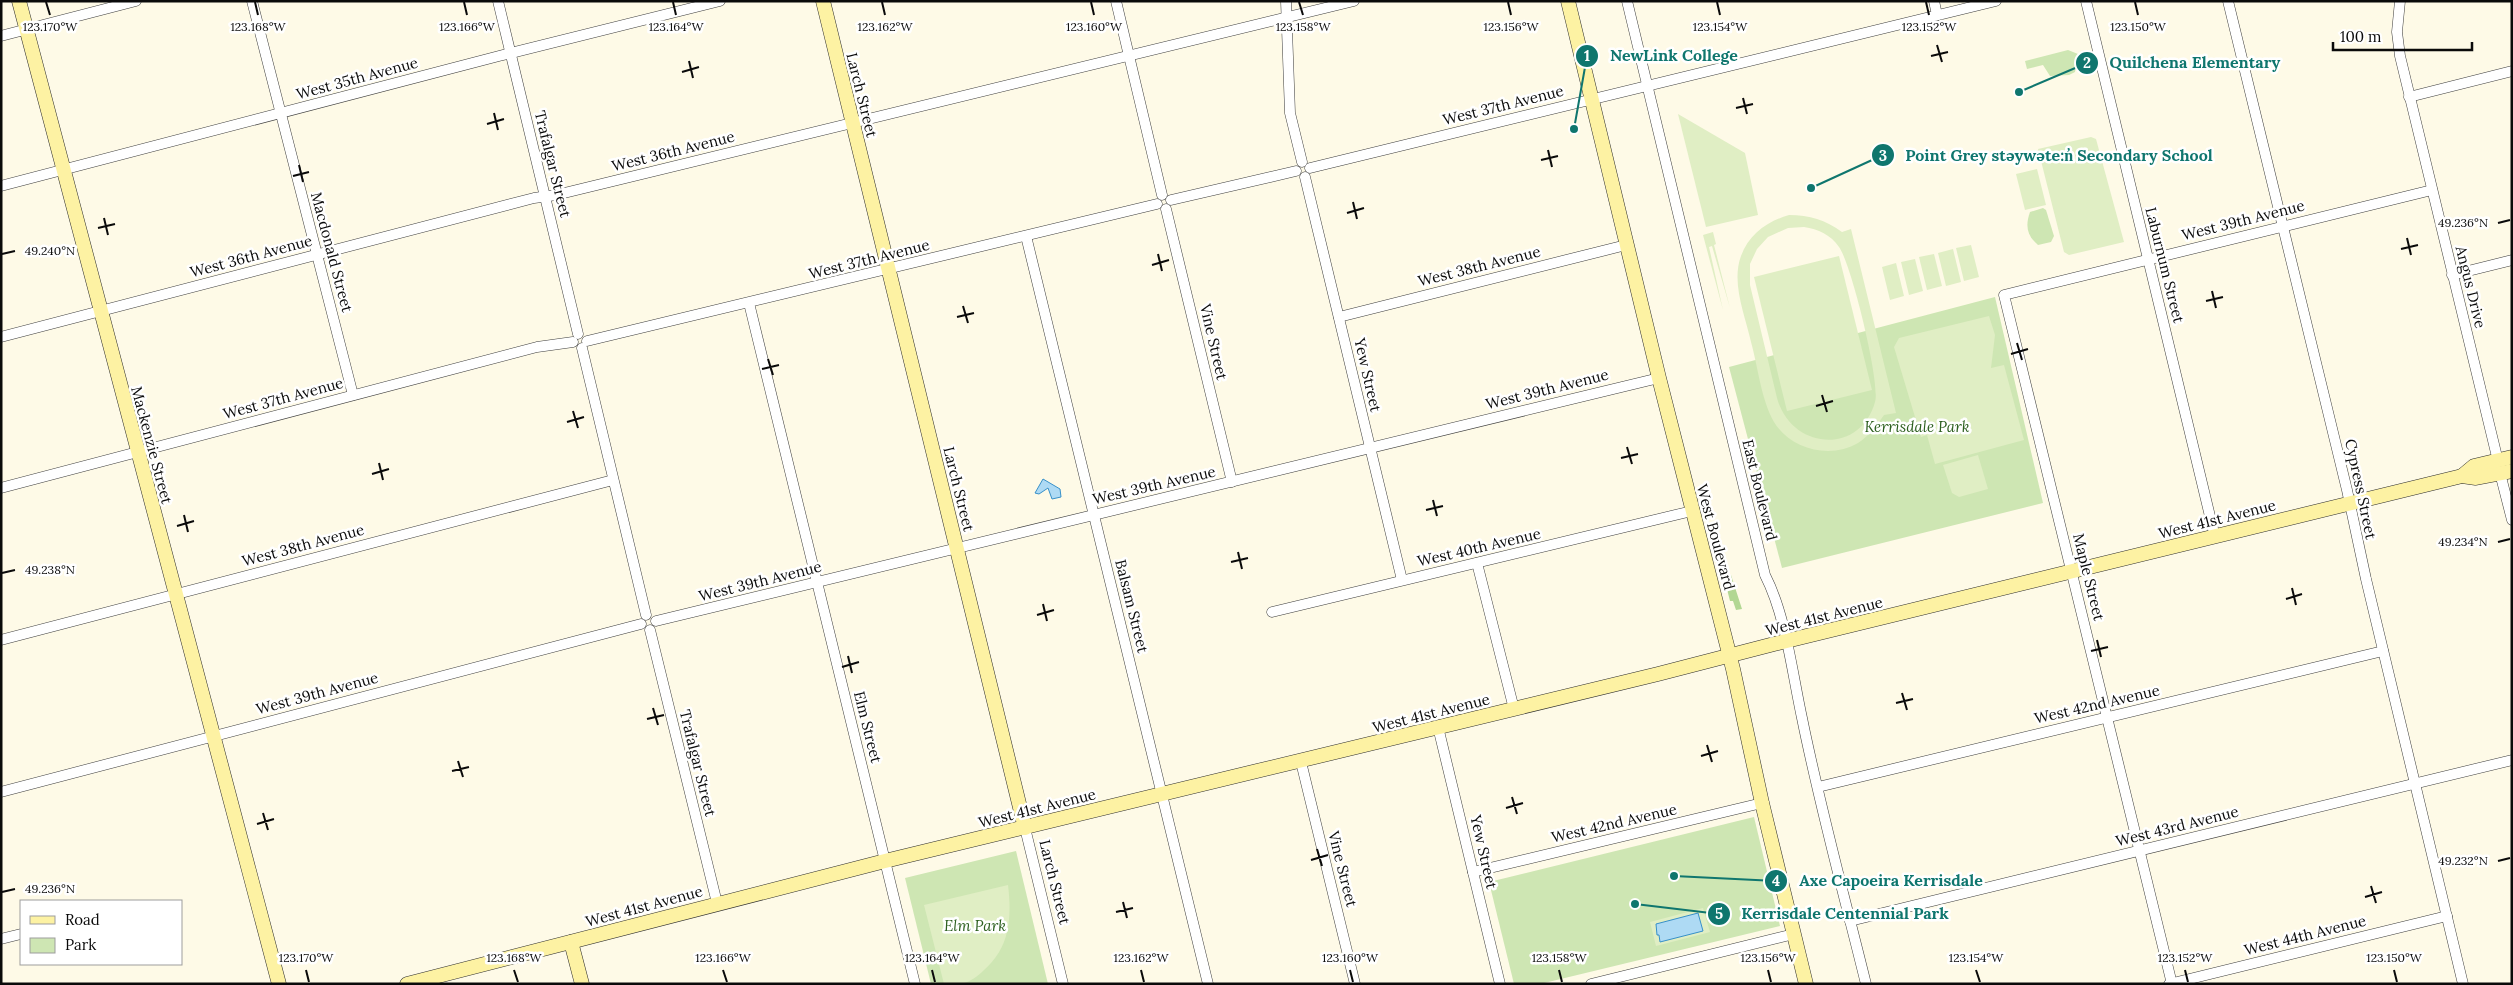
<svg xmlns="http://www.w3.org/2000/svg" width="2513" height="985" viewBox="0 0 2513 985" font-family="Lora,serif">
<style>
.green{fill:#cee6b3}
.forest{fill:#b2d793}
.pitch{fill:#e0eec4;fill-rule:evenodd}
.water{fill:#aedaf4;stroke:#3790c9}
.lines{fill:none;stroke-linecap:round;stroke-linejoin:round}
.street-casing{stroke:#3d3d3d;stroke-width:11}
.secondary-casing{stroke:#2c2c2c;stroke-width:15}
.street{stroke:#fff;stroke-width:10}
.secondary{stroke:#fdf2a3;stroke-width:14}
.ticks{fill:none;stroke:#0a0a0a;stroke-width:2}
.labels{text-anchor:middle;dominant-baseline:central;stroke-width:5;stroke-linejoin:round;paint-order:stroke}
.street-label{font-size:15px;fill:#0a0a0a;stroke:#fff}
.park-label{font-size:15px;font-style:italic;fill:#2b5e1d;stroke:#fff}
.ticks-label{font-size:12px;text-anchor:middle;fill:#0a0a0a;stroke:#fff;stroke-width:5;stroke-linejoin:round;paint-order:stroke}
.leader{fill:none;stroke:#0f766e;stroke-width:2}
.callout-dot{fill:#0f766e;stroke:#fff;stroke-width:2}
.mark-label{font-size:15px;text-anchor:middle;font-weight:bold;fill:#fff}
.callout-label{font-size:16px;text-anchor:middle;font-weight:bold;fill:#0f766e;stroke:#fff;stroke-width:5;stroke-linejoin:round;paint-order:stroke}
</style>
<rect width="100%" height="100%" fill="#fefae7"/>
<g class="green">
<polygon points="2068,50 2078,54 2075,72 2069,75 2050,76 2043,65 2027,69 2025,61"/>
<path d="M2043,208L2046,210L2054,236L2051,242L2038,245C2027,236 2025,226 2030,212Z"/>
<polygon points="1995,297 2043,503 1782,568 1729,367"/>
<polygon points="1754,817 1780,926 1540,984 1514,984 1489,882"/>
<polygon points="1016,851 1048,984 931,984 905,878"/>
</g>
<polygon class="forest" points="1731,575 1742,609 1736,610 1733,601 1730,601 1724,577"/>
<g class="pitch">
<polygon points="1678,114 1745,153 1758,215 1706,227"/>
<polygon points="2091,137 2096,139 2124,242 2069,255 2064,252 2038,149"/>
<polygon points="2037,169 2046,205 2025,210 2016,174"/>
<path d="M1789,215C1810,215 1825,220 1842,232L1851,229L1896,413L1884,415C1877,425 1869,436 1858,443C1831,459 1791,450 1774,422C1761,399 1758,367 1751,342C1745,315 1731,283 1741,256C1749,234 1768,221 1789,215ZM1804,227C1818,229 1831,235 1839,247C1851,263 1881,384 1875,402C1860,456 1791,450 1777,398L1750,285V264L1757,249L1768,237L1788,228Z"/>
<polygon points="1713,232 1716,244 1714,245 1730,308 1712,246 1709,247 1723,310 1703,235"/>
<polygon points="1971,245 1979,277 1964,281 1956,248"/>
<polygon points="1953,249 1961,282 1946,286 1938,253"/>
<polygon points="1934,254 1942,286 1927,290 1919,257"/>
<polygon points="1839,256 1872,390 1787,411 1754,277"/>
<polygon points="1915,259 1923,291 1909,295 1901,262"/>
<polygon points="1896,263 1904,296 1890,300 1882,267"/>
<polygon points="1989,316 1995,335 1991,368 2004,365 2024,440 1935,464 1927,435 1921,437 1894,347 1899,338"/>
<polygon points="1978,455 1988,489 1959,497 1952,493 1943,465"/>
<path d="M1008,885C1012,918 1010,948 983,971C978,976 970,982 963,983C957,985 950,984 944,984L924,905Z"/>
<polygon points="1703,908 1710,932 1656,946 1650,922"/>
</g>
<g class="water">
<polygon points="1043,479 1060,489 1061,497 1052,499 1048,488 1039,494 1035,493"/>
<polygon points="1698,913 1703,931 1660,942 1659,935 1657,935 1656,924"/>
</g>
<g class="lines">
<defs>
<g id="street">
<polyline points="252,1 353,395"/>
<polyline points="498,1 578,334"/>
<polyline points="1116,1 1162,195"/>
<polyline points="1286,1 1290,113 1302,162"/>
<path d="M1627,1L1765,575C1786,616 1792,672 1802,718C1820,807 1844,895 1866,984"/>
<polyline points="1934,1 1937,15"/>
<polyline points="2086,1 2215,537"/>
<polyline points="2228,1 2347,490 2366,579 2463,984"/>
<polyline points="2400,1 2397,32 2400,56 2498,461"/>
<polyline points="1,36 136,1"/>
<polyline points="2409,97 2512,71"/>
<polyline points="1310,168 1996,1"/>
<polyline points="1305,177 1402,580"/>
<polyline points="1,186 499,56 720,1"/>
<polyline points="1171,200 1296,171"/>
<polyline points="1166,209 1232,482"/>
<polyline points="1026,236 1208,984"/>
<polyline points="2452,275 2512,260"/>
<polyline points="749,303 915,984"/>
<polyline points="1339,317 1626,245"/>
<polyline points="1,337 534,198 556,195 1354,1"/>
<polyline points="587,341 1157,204"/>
<polyline points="582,348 646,615"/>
<polyline points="2500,473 2512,520"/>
<polyline points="1,488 537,347 573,342"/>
<polyline points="1477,563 1514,709"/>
<polyline points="1272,612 1692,511"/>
<polyline points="656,621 1659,378"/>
<polyline points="650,630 717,903"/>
<polyline points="1,640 613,480"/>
<polyline points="1438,727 1500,984"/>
<polyline points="1301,762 1355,984"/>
<polyline points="1818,787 2383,651"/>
<polyline points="1,792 641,624"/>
<polyline points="1025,828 1063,984"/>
<polyline points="1473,872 1762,803"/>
<polyline points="1850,921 2512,760"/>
<polyline points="1,939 21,934"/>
<polyline points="1591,984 1794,934"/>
<polyline points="2169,984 2447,916"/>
<polyline points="2172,984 2004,295 2432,190"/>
</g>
<g id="secondary">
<polyline points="19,1 279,984"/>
<polyline points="823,1 1025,828"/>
<polyline points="1568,1 1659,378 1733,669 1762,803 1806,984"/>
<polyline points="2462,476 2474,466 2512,457"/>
<polyline points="571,942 582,984"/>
<polyline points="407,984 885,861 1658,674 1774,644 2462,476 2476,478 2512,471"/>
</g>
</defs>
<use href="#street" class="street-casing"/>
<use href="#secondary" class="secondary-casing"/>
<use href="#street" class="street"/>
<use href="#secondary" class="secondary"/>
</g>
<path class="ticks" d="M46,2L50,15M255,2L258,15M464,2L467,15M673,2L676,15M882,2L885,15M1091,2L1094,15M1299,2L1303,15M1508,2L1511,15M1717,2L1720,15M1926,2L1929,15M2135,2L2138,15M1937,45L1942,62M1931,56L1948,52M689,61L693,78M682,72L699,67M1743,98L1747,114M1736,108L1753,104M494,113L498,130M487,124L504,119M1548,150L1552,167M1541,160L1558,156M299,165L303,182M293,176L309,172M1353,202L1357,219M1347,213L1364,208M104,218L108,235M2498,223L2510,220M98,228L115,224M2407,238L2411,255M2401,249L2418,245M2,254L15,251M1158,254L1162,271M1152,265L1169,260M2212,291L2216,308M2206,301L2223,297M963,306L968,323M957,317L974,313M2017,343L2022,360M2011,354L2028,349M768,359L773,375M762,369L779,365M1822,395L1827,412M1816,406L1833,401M573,411L578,428M567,422L584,417M1627,447L1632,464M1621,458L1638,454M379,463L383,480M372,474L389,469M1433,500L1437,516M1426,510L1443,506M184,515L188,532M177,526L194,521M2498,542L2510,539M1238,552L1242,569M1231,562L1248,558M2,573L15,570M2292,588L2296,605M2286,599L2302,594M1043,604L1047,621M1037,615L1054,610M2097,640L2101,657M2091,651L2108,647M848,656L852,673M842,667L859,662M1902,693L1907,710M1896,703L1913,699M653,708L658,725M647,719L664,715M1707,745L1712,762M1701,756L1718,751M458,761L463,777M452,771L469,767M1512,797L1517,814M1506,808L1523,803M263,813L268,830M257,824L274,819M1317,849L1322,866M1311,860L1328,855M2498,861L2510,858M2371,886L2376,903M2,892L15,889M2365,897L2382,892M1123,902L1127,918M1116,912L1133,908M306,970L309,982M514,970L518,982M723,970L727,982M932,970L935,982M1141,970L1144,982M1350,970L1353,982M1559,970L1562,982M1768,970L1771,982M1976,970L1980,982M2185,970L2188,982M2394,970L2397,982"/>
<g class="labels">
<g class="street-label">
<text transform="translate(357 78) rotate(-15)">West 35th Avenue</text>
<text transform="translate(862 95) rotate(76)">Larch Street</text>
<text transform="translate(1503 105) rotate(-14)">West 37th Avenue</text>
<text transform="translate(673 151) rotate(-14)">West 36th Avenue</text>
<text transform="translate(553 164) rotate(76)">Trafalgar Street</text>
<text transform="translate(2243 220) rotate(-14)">West 39th Avenue</text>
<text transform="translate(332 252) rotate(75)">Macdonald Street</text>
<text transform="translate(251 256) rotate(-15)">West 36th Avenue</text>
<text transform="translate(869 259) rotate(-14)">West 37th Avenue</text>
<text transform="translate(2165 265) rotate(76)">Laburnum Street</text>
<text transform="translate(1479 266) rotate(-14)">West 38th Avenue</text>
<text transform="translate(2471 287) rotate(76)">Angus Drive</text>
<text transform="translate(1214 342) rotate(77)">Vine Street</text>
<text transform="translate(1368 375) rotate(77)">Yew Street</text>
<text transform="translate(1547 389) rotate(-14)">West 39th Avenue</text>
<text transform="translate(283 398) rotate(-15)">West 37th Avenue</text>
<text transform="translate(152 445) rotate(75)">Mackenzie Street</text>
<text transform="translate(1154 485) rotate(-13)">West 39th Avenue</text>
<text transform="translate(959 489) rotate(76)">Larch Street</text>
<text transform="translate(2361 489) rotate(78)">Cypress Street</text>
<text transform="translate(1760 490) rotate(76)">East Boulevard</text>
<text transform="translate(2217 519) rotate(-14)">West 41st Avenue</text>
<text transform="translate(1716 537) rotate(75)">West Boulevard</text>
<text transform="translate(303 545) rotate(-15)">West 38th Avenue</text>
<text transform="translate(1479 547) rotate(-13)">West 40th Avenue</text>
<text transform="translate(2089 577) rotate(76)">Maple Street</text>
<text transform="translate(760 581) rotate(-14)">West 39th Avenue</text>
<text transform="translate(1132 606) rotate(76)">Balsam Street</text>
<text transform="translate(1824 616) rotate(-14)">West 41st Avenue</text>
<text transform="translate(317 693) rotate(-15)">West 39th Avenue</text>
<text transform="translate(2097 704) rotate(-13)">West 42nd Avenue</text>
<text transform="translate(1431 713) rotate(-14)">West 41st Avenue</text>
<text transform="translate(868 727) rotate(76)">Elm Street</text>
<text transform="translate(698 763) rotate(76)">Trafalgar Street</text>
<text transform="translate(1037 808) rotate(-14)">West 41st Avenue</text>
<text transform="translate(1614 823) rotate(-13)">West 42nd Avenue</text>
<text transform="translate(2177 826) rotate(-14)">West 43rd Avenue</text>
<text transform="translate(1484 852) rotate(77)">Yew Street</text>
<text transform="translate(1343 869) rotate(76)">Vine Street</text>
<text transform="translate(1055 882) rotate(76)">Larch Street</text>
<text transform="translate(644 906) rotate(-15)">West 41st Avenue</text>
<text transform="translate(2305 935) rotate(-14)">West 44th Avenue</text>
</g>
<g class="park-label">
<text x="1917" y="426">Kerrisdale Park</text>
<text x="975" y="925">Elm Park</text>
</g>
</g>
<g class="ticks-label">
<text x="50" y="31">123.170°W</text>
<text x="258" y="31">123.168°W</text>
<text x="467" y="31">123.166°W</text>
<text x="676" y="31">123.164°W</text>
<text x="885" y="31">123.162°W</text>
<text x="1094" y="31">123.160°W</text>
<text x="1303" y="31">123.158°W</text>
<text x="1511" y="31">123.156°W</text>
<text x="1720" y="31">123.154°W</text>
<text x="1929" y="31">123.152°W</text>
<text x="2138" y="31">123.150°W</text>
<text x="2463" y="227">49.236°N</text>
<text x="50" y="255">49.240°N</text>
<text x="2463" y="546">49.234°N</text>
<text x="50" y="574">49.238°N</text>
<text x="2463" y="865">49.232°N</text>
<text x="50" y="893">49.236°N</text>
<text x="306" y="962">123.170°W</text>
<text x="514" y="962">123.168°W</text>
<text x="723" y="962">123.166°W</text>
<text x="932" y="962">123.164°W</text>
<text x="1141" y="962">123.162°W</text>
<text x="1350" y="962">123.160°W</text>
<text x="1559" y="962">123.158°W</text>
<text x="1768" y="962">123.156°W</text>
<text x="1976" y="962">123.154°W</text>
<text x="2185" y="962">123.152°W</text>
<text x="2394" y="962">123.150°W</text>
</g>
<path class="leader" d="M1574 129L1587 56M2019 92L2087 63M1811 188L1883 155M1674 876L1776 881M1635 904L1719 914"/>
<g class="callout-dot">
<circle cx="1574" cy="129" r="5"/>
<circle cx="2019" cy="92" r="5"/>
<circle cx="1811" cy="188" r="5"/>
<circle cx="1674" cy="876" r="5"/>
<circle cx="1635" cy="904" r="5"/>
<circle cx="1587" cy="56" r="12"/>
<circle cx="2087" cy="63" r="12"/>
<circle cx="1883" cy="155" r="12"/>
<circle cx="1776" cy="881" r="12"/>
<circle cx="1719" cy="914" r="12"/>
</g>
<g class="mark-label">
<text x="1587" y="61">1</text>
<text x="2087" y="68">2</text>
<text x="1883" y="161">3</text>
<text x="1776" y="886">4</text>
<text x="1719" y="919">5</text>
</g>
<g class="callout-label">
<text x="1674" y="61">NewLink College</text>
<text x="2195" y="68">Quilchena Elementary</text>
<text x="2059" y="161">Point Grey stəywəte:n̓ Secondary School</text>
<text x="1891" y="886">Axe Capoeira Kerrisdale</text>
<text x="1845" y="919">Kerrisdale Centennial Park</text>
</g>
<rect width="2513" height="985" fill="none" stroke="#0a0a0a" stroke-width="5"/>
<rect x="20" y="900" width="162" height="65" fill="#ffffff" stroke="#9d9d9d"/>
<rect x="30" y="916" width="25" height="8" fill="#fdf2a3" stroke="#9d9d9d"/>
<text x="65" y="925" font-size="15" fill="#0a0a0a">Road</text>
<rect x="30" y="938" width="25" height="15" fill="#cee6b3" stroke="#9d9d9d"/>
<text x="65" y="950" font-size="15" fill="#0a0a0a">Park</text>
<path d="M2333 42v8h139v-8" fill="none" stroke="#0a0a0a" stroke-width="2.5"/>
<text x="2340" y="42" font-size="15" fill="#0a0a0a" stroke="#ffffff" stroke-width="4" paint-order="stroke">100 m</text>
</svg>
